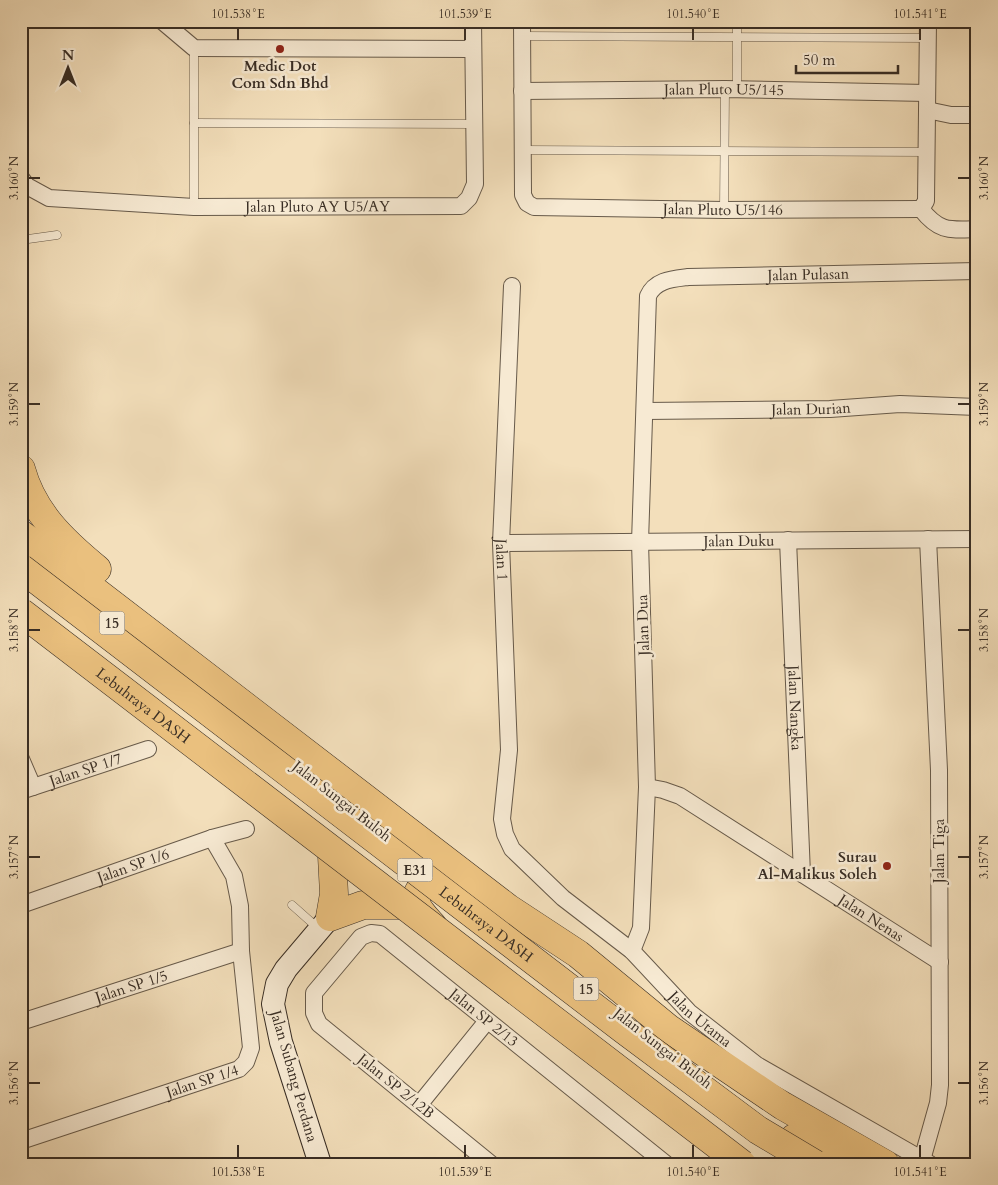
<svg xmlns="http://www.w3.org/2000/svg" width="998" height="1185" viewBox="0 0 998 1185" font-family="Cardo,serif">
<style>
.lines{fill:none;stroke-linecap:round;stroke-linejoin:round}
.lane-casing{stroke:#675a4a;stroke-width:9}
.street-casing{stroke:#675a4a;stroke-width:18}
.secondary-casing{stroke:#382d24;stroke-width:24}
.highway-casing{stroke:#382d24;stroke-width:29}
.lane{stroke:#f7ead3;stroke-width:8}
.street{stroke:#f7ead3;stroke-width:16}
.secondary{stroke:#f7ead3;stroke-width:22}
.highway{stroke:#eac07e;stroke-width:28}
.highway-bridge-casing{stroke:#382d24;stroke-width:29;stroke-linecap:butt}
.highway-bridge{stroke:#eac07e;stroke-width:28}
.ticks{fill:none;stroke:#382d24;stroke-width:2}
.poi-dot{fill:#8f2418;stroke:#f7ead3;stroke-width:2}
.labels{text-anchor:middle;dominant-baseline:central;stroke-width:5;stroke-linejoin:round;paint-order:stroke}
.shield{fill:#f7ead3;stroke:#716658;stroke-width:1}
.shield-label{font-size:14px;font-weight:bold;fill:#382d24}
.poi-label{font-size:15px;font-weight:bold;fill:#382d24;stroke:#f7ead3}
.street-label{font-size:15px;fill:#382d24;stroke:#f7ead3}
.neatline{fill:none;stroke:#382d24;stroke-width:2}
.ticks-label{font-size:12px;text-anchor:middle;fill:#382d24}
</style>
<rect width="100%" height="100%" fill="#f3dfbb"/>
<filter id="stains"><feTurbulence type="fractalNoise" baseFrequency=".004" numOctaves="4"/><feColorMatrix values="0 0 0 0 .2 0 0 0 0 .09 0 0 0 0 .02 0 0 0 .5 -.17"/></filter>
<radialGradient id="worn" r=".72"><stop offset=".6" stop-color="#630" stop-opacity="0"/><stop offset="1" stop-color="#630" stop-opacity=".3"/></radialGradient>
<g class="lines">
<defs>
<g id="lane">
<polyline points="737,21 737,89"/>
<polyline points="522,36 927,38"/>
<polyline points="194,123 474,124"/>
<polyline points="523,150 926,152"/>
<polyline points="194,207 194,48"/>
<polyline points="724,210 725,89"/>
<polyline points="21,240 57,235"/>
<polyline points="292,905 319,929"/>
</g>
<g id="street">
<polyline points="162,21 194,48 472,49"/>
<path id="s1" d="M522,21L523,195L527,203L534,207L724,210L921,209"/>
<path id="s2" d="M522,91L725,89L927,93"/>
<polyline points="927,110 951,115 977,115"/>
<path id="s3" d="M21,178L27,186L49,198L194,207L461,206L469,198L475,184L473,21"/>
<polyline points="921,209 926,201 928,21"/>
<path d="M921,209C939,232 949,230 977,229"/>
<path id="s4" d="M512,286L501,543L509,750L502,819L505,834L512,849L563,898L632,951L689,1012L757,1065L930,1164"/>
<path id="s5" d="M645,411L830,409L900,404L977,407"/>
<path id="s6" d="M788,540L802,874"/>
<path id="s7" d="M501,543L977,539"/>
<polyline points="21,759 33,787"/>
<path id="s8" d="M647,787L663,790L680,796L940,962"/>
<path id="s9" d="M21,791L148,749"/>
<path id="s10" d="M21,905L212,838L246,829"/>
<path id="s11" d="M632,951L641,928L647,787L640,542L648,296C655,280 672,279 688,277L977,271"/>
<path id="s12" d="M21,1022L241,951"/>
<polyline points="419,1105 487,1021"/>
<path id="s13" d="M21,1141L239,1069L246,1062L251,1048L241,951L240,906L234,876L212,838"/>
<polyline points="922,1160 938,1103 940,1085 939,770 928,539"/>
<path id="s14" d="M491,1164L319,1024L314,1013V993L361,937L371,933L380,934L666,1164"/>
</g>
<polyline id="secondary" points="320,1164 281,1042 273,1004 277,984 286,969 330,917"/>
<g id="highway">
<path d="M21,469C33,513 63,541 97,569"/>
<polyline points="21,534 508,908 578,954 668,1028 783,1106 885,1164"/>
<polyline points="332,856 334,894 330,917 363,905 399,905"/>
<path d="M433,926C415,906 407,899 431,878L443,879"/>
<polyline points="794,1138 839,1164"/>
</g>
</defs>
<use href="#lane" class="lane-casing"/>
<use href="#street" class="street-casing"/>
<use href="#secondary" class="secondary-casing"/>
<use href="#highway" class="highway-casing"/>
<use href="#lane" class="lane"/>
<use href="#street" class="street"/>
<use href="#secondary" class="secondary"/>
<use href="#highway" class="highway"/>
<defs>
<g id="highway-bridge">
<path id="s15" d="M21,568L624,1030L758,1130L815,1164"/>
<path id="s16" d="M21,612L742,1164"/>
</g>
</defs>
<use href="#highway-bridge" class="highway-bridge-casing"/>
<use href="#highway-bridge" class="highway-bridge"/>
</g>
<path class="ticks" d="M238,28V40M465,28V40M693,28V40M920,28V40M28,178H40M958,178H970M28,404H40M958,404H970M28,630H40M958,630H970M28,857H40M958,857H970M28,1083H40M958,1083H970M238,1145V1158M465,1145V1158M693,1145V1158M920,1145V1158"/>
<g class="poi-dot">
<circle cx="280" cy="49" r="5"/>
<circle cx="887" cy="866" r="5"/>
</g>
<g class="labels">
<g class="shield">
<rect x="99.5" y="611.5" width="25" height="23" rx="4"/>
<rect x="397.5" y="858.5" width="35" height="23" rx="4"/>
<rect x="573.5" y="977.5" width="25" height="23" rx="4"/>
</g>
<g class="shield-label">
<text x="112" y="623">15</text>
<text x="415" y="870">E31</text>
<text x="586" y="989">15</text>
</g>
<g class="poi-label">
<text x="280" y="66">Medic Dot<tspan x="280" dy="17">Com Sdn Bhd</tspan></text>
<text x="877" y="857" text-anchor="end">Surau<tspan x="877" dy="17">Al-Malikus Soleh</tspan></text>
</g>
<g class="street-label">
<text stroke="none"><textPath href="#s2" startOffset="202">Jalan Pluto U5/145</textPath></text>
<text stroke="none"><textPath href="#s3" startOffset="304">Jalan Pluto AY U5/AY</textPath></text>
<text stroke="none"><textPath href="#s1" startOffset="380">Jalan Pluto U5/146</textPath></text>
<text stroke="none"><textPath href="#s11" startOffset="824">Jalan Pulasan</textPath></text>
<text stroke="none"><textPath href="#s5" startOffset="166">Jalan Durian</textPath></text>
<text stroke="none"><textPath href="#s7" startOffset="238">Jalan Duku</textPath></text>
<text stroke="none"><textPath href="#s4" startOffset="274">Jalan 1</textPath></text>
<text transform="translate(643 625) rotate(-92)">Jalan Dua</text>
<text stroke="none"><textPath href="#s16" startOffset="154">Lebuhraya DASH</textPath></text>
<text stroke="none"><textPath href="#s6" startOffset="168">Jalan Nangka</textPath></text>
<text stroke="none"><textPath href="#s9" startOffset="68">Jalan SP 1/7</textPath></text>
<text transform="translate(342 801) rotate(38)">Jalan Sungai Buloh</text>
<text transform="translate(939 851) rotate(-90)">Jalan Tiga</text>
<text stroke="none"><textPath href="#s10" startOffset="119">Jalan SP 1/6</textPath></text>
<text stroke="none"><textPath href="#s8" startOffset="261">Jalan Nenas</textPath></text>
<text stroke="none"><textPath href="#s15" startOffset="586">Lebuhraya DASH</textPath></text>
<text stroke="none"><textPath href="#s12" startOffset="116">Jalan SP 1/5</textPath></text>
<text stroke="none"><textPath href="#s14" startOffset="480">Jalan SP 2/13</textPath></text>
<text stroke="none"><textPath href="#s4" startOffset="820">Jalan Utama</textPath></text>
<text transform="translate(663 1048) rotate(38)">Jalan Sungai Buloh</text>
<text transform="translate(294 1076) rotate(74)">Jalan Subang Perdana</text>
<text stroke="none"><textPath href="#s13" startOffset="191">Jalan SP 1/4</textPath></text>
<text transform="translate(396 1086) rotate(39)">Jalan SP 2/12B</text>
</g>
</g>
<rect width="998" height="1185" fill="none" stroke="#f3dfbb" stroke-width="55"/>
<g transform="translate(68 68)" stroke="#f7ead3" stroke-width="4" paint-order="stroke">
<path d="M0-4L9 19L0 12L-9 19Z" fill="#382d24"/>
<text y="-8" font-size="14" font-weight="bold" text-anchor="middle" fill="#382d24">N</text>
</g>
<path d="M796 65v8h102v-8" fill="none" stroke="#382d24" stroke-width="2.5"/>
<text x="803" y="65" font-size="15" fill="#382d24" stroke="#f7ead3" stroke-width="4" paint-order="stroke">50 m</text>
<rect x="28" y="28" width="942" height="1130" class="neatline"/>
<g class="ticks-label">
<text x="238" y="18">101.538°E</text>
<text x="465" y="18">101.539°E</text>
<text x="693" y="18">101.540°E</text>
<text x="920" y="18">101.541°E</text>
<text transform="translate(14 178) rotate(-90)" y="4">3.160°N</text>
<text transform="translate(984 178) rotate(-90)" y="4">3.160°N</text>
<text transform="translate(14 404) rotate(-90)" y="4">3.159°N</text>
<text transform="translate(984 404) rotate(-90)" y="4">3.159°N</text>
<text transform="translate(14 630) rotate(-90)" y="4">3.158°N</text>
<text transform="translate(984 630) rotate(-90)" y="4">3.158°N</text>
<text transform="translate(14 857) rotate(-90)" y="4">3.157°N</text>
<text transform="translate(984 857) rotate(-90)" y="4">3.157°N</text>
<text transform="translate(14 1083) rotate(-90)" y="4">3.156°N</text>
<text transform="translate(984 1083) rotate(-90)" y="4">3.156°N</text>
<text x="238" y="1176">101.538°E</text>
<text x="465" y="1176">101.539°E</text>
<text x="693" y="1176">101.540°E</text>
<text x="920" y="1176">101.541°E</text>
</g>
<rect width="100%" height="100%" filter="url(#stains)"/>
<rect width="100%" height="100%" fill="url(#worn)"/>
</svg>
